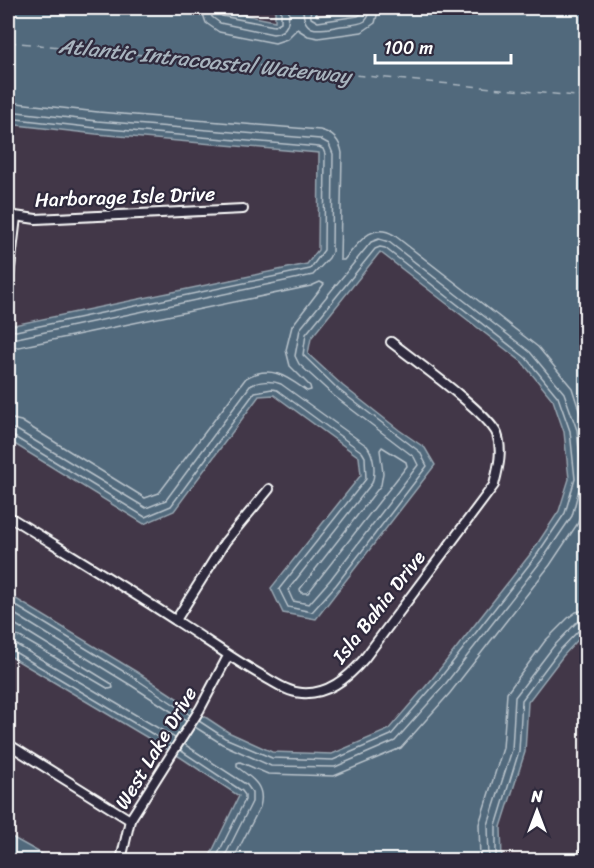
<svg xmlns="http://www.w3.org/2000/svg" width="594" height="868" viewBox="0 0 594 868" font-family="Sriracha,sans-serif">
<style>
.water{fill:#51697c;stroke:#97a5b0;stroke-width:1.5}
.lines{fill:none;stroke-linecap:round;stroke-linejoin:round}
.shore{stroke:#b9c3cb;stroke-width:1.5}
.ferry{stroke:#a8b4be;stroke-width:1.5;stroke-dasharray:8 6;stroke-linecap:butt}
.street-casing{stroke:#fff;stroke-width:12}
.street{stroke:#2f2a3d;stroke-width:8}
.labels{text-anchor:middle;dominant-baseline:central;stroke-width:4.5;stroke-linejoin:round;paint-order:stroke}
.street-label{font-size:20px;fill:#fff;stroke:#2f2a3d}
.water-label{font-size:21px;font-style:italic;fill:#a8b4be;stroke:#2f2a3d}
</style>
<rect width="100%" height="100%" fill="#423748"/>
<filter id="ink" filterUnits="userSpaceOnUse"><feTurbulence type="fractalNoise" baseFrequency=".0167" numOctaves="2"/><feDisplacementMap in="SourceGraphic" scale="12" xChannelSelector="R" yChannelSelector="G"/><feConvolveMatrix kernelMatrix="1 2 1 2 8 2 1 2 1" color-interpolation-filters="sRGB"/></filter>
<g filter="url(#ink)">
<g class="water">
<polygon points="8,8 210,8 275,21 275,8 316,8 317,16 376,8 586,8 586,631 563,656 528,702 525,752 501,827 502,860 208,860 239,796 180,757 8,655 8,594 140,674 228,732 272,752 332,754 388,730 432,679 532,552 559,511 569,479 564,432 553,400 522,362 380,252 311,338 308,354 343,386 399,430 425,448 435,465 316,619 283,613 271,588 361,475 359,457 274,395 259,396 174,511 144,524 8,440 8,322 14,325 307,264 318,250 319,153 96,134 8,124"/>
<polygon points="8,835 53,860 8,860"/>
</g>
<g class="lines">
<g class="shore">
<polyline points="201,8 206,23 219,32 275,43 287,39 297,29 308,36 318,38 362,32 375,23 379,8"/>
<path d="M210,8L212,17L220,23L273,34C289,32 289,21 289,8"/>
<polyline points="217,8 218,13 222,16 274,26 281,22 281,8"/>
<path d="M303,8C303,36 321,29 341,26C349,25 359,25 365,21C369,17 370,13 370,8"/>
<polyline points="310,8 311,18 318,22 358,16 362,13 363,8"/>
<path d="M8,102L98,112L320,130C332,133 340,140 342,153L340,260H344C358,244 371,221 394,235L538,347L572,388L586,432"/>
<polyline points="8,111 97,121 320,139 329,144 333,154 332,252 329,258 313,275 17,338 8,337"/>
<polyline points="8,118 96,128 319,147 323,149 325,154 324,250 310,269 16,331 8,329"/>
<path d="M8,347H19L311,286L320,282L324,284L292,326L286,350L290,366L310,386L311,390L307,391C287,377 271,364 246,378L159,493L145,498L21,421L8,418"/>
<path d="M8,428L17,430L146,508L166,500L250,386C258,381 272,380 281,384L367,446C374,455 376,472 372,483L288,590L293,601L309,604L330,580L418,465L414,457L334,396L299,364L295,356L300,329L371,242L379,239L389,242L530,352L564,393L577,430L582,478L572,516L542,560L443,687L395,741L335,767L271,766L222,744L195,727"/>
<polyline points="8,435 13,436 145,517 171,506 255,392 272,389 277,390 362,452 365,457 366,479 279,589 288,607 312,612 336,585 427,466 420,452 339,390 303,355 306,334 375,249 380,247 385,248 526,358 558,397 570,431 575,479 565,513 536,556 437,682 391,735 333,760 272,758 225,738 199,721"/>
<polygon points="382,447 406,462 407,466 308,593 301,593 300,589 381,485 383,473 380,450"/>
<polyline points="8,601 136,679 190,715"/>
<polyline points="8,610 132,686 186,721"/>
<polyline points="8,620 112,684 113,688 109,689 20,637 8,634"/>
<polyline points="8,643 17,645 175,738"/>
<polyline points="8,651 13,651 171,745"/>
<polyline points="184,744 247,785 252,792 252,802 223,860"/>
<polyline points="180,750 242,791 245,795 245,800 215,860"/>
<path d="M233,860L260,807C266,786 252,778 237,767V763L240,762L268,774L334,776L401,748L450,693L550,565L578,523L586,498"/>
<polyline points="480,860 479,824 503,748 507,693 545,641 568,618 576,612 586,610"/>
<polyline points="489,860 488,825 512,750 515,697 553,647 576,623 586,619"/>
<polyline points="496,860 496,826 519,751 522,700 558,652 580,629 586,627"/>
</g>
<polyline class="ferry" points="8,42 586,97"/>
<defs>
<g id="street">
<polyline points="8,215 36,219 243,209"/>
<polyline points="8,285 16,217"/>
<path d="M8,516C63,550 120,584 175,620C204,638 231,658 261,675C274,682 287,692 302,693C328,695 349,677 364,659L494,485C498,469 503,451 497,434C487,412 414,360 391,342"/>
<polyline points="176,620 225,542 269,489"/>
<polyline points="8,744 130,820"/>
<polyline points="121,860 130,820 200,709 228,656"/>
<polyline points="585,860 586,841"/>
</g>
</defs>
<use href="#street" class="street-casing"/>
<use href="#street" class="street"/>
</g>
</g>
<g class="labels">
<g class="street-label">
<text transform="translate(125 197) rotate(-2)">Harborage Isle Drive</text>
<text transform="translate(379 607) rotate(-52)">Isla Bahia Drive</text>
<text transform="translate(156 748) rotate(-59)">West Lake Drive</text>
</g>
<g class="water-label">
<text transform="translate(205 61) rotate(6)">Atlantic Intracoastal Waterway</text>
</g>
</g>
<rect width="594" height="868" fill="none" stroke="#2f2a3d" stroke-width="30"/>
<rect x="15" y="15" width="564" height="838" fill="none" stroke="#fff" stroke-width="2" filter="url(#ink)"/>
<g transform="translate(537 811)" stroke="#2f2a3d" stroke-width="4.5" paint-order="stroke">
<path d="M0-4.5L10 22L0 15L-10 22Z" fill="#ffffff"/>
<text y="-9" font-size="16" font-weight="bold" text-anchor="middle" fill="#ffffff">N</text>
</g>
<path d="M375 54v9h136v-9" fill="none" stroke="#ffffff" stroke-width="3"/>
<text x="384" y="54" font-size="18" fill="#ffffff" stroke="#2f2a3d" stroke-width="4.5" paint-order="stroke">100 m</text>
</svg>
